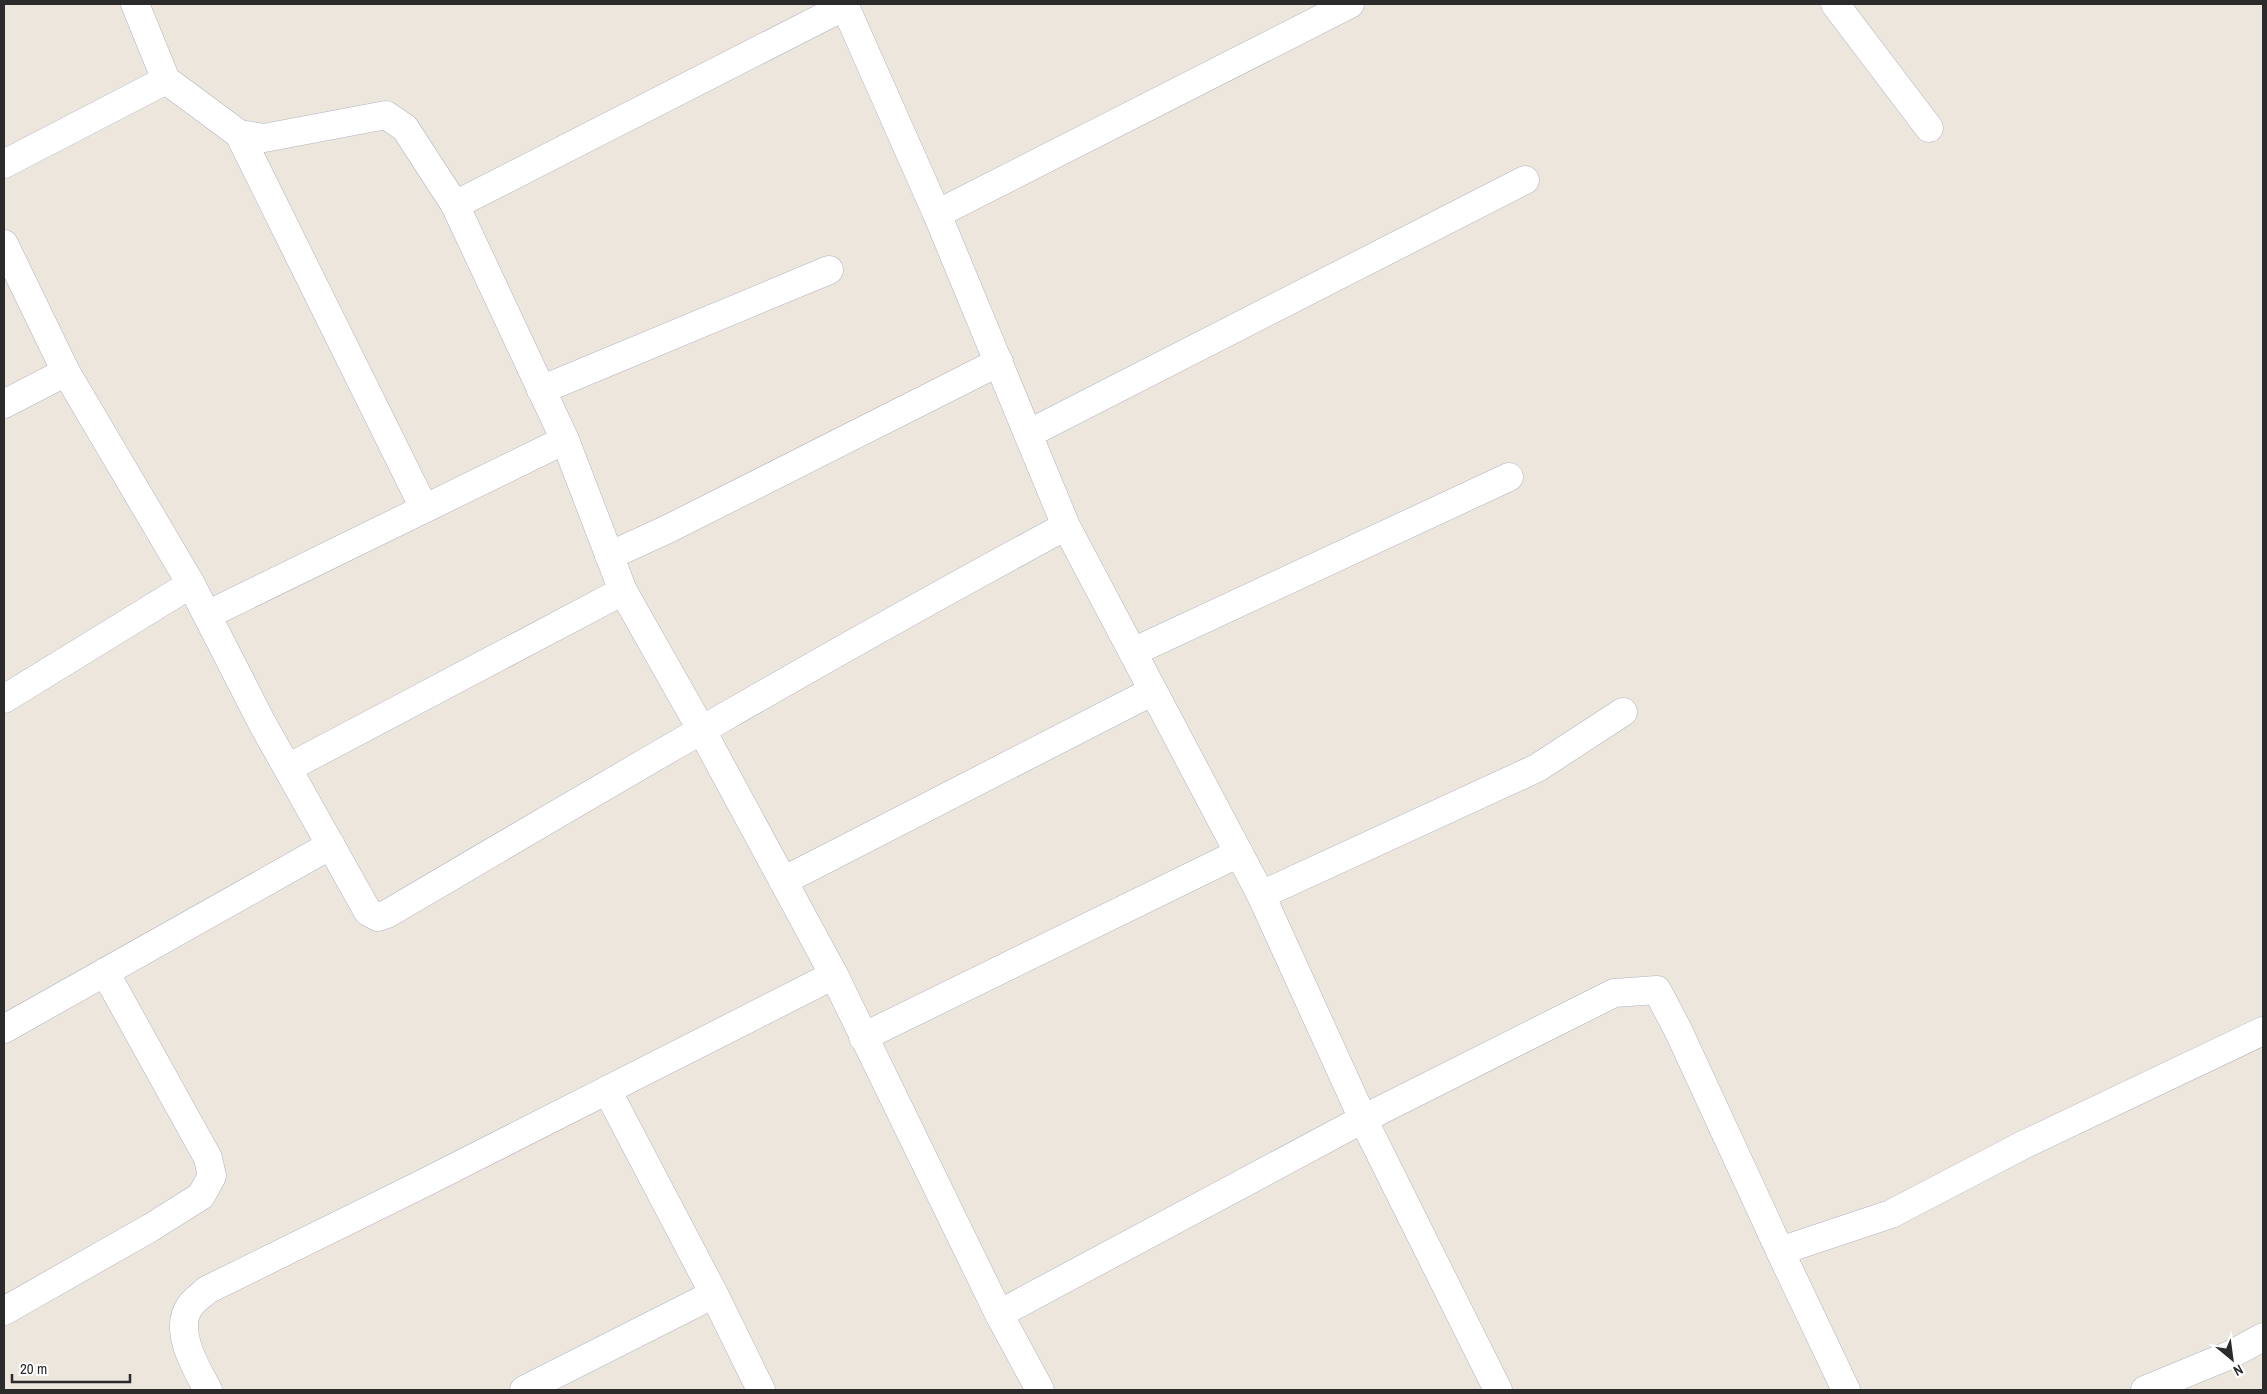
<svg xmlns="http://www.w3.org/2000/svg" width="2267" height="1394" viewBox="0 0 2267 1394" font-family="'Archivo Narrow',sans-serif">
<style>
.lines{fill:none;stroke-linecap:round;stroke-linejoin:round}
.minor-casing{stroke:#b1b4be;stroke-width:29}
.minor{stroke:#fff;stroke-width:28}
</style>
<rect width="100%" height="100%" fill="#ece6dd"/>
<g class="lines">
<defs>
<g id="minor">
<polyline points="1835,4 1929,128"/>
<polyline points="166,80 239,134 264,138 386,115 405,128 455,205 845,6"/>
<polyline points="239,134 424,508"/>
<polyline points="4,164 166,80 135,4"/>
<polyline points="455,205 565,440 623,591 701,729 834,975 999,1314 1040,1390"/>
<polyline points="937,214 1350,4"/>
<path d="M4,244L66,372L191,584L261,721L368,912L378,917L387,914C611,782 836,650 1066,526L937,214L844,4"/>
<polyline points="541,390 829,270"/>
<polyline points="4,404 66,372"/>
<polyline points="1028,434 1525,180"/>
<polyline points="1066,526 1261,895 1363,1119 1498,1390"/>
<polyline points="609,556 668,529 999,362"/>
<polyline points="207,615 565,440"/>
<polyline points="1133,652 1509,477"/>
<polyline points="4,699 191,584"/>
<polyline points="288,768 623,591"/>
<polyline points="783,881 1153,691"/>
<polyline points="1261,895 1537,768 1623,712"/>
<polyline points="4,1029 331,845"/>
<polyline points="863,1037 1239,853"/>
<polyline points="607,1090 714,1294 761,1390"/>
<polyline points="1780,1251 1846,1390"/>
<polyline points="4,1311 150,1228 201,1196 212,1176 208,1158 105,972"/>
<polyline points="999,1314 1363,1119 1614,993 1657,990 1678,1030 1780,1251 1891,1214 2023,1145 2263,1031"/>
<path d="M208,1390C196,1368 173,1330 190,1306C194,1300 202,1295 207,1290L426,1182L834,975"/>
<polyline points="524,1390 714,1294"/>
<polyline points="2145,1390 2230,1355 2263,1337"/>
</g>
</defs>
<use href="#minor" class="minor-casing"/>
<use href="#minor" class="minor"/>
</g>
<rect width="2267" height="1394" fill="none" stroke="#2b2b2b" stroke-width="10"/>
<g transform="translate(2232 1359) rotate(151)" stroke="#ffffff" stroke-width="4" paint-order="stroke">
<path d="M0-4L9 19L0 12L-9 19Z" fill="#2b2b2b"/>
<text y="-8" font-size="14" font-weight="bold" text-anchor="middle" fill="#2b2b2b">N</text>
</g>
<path d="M12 1374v8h118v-8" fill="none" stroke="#2b2b2b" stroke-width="2.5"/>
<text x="20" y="1374" font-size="15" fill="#2b2b2b" stroke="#ffffff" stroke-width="4" paint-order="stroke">20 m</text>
</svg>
